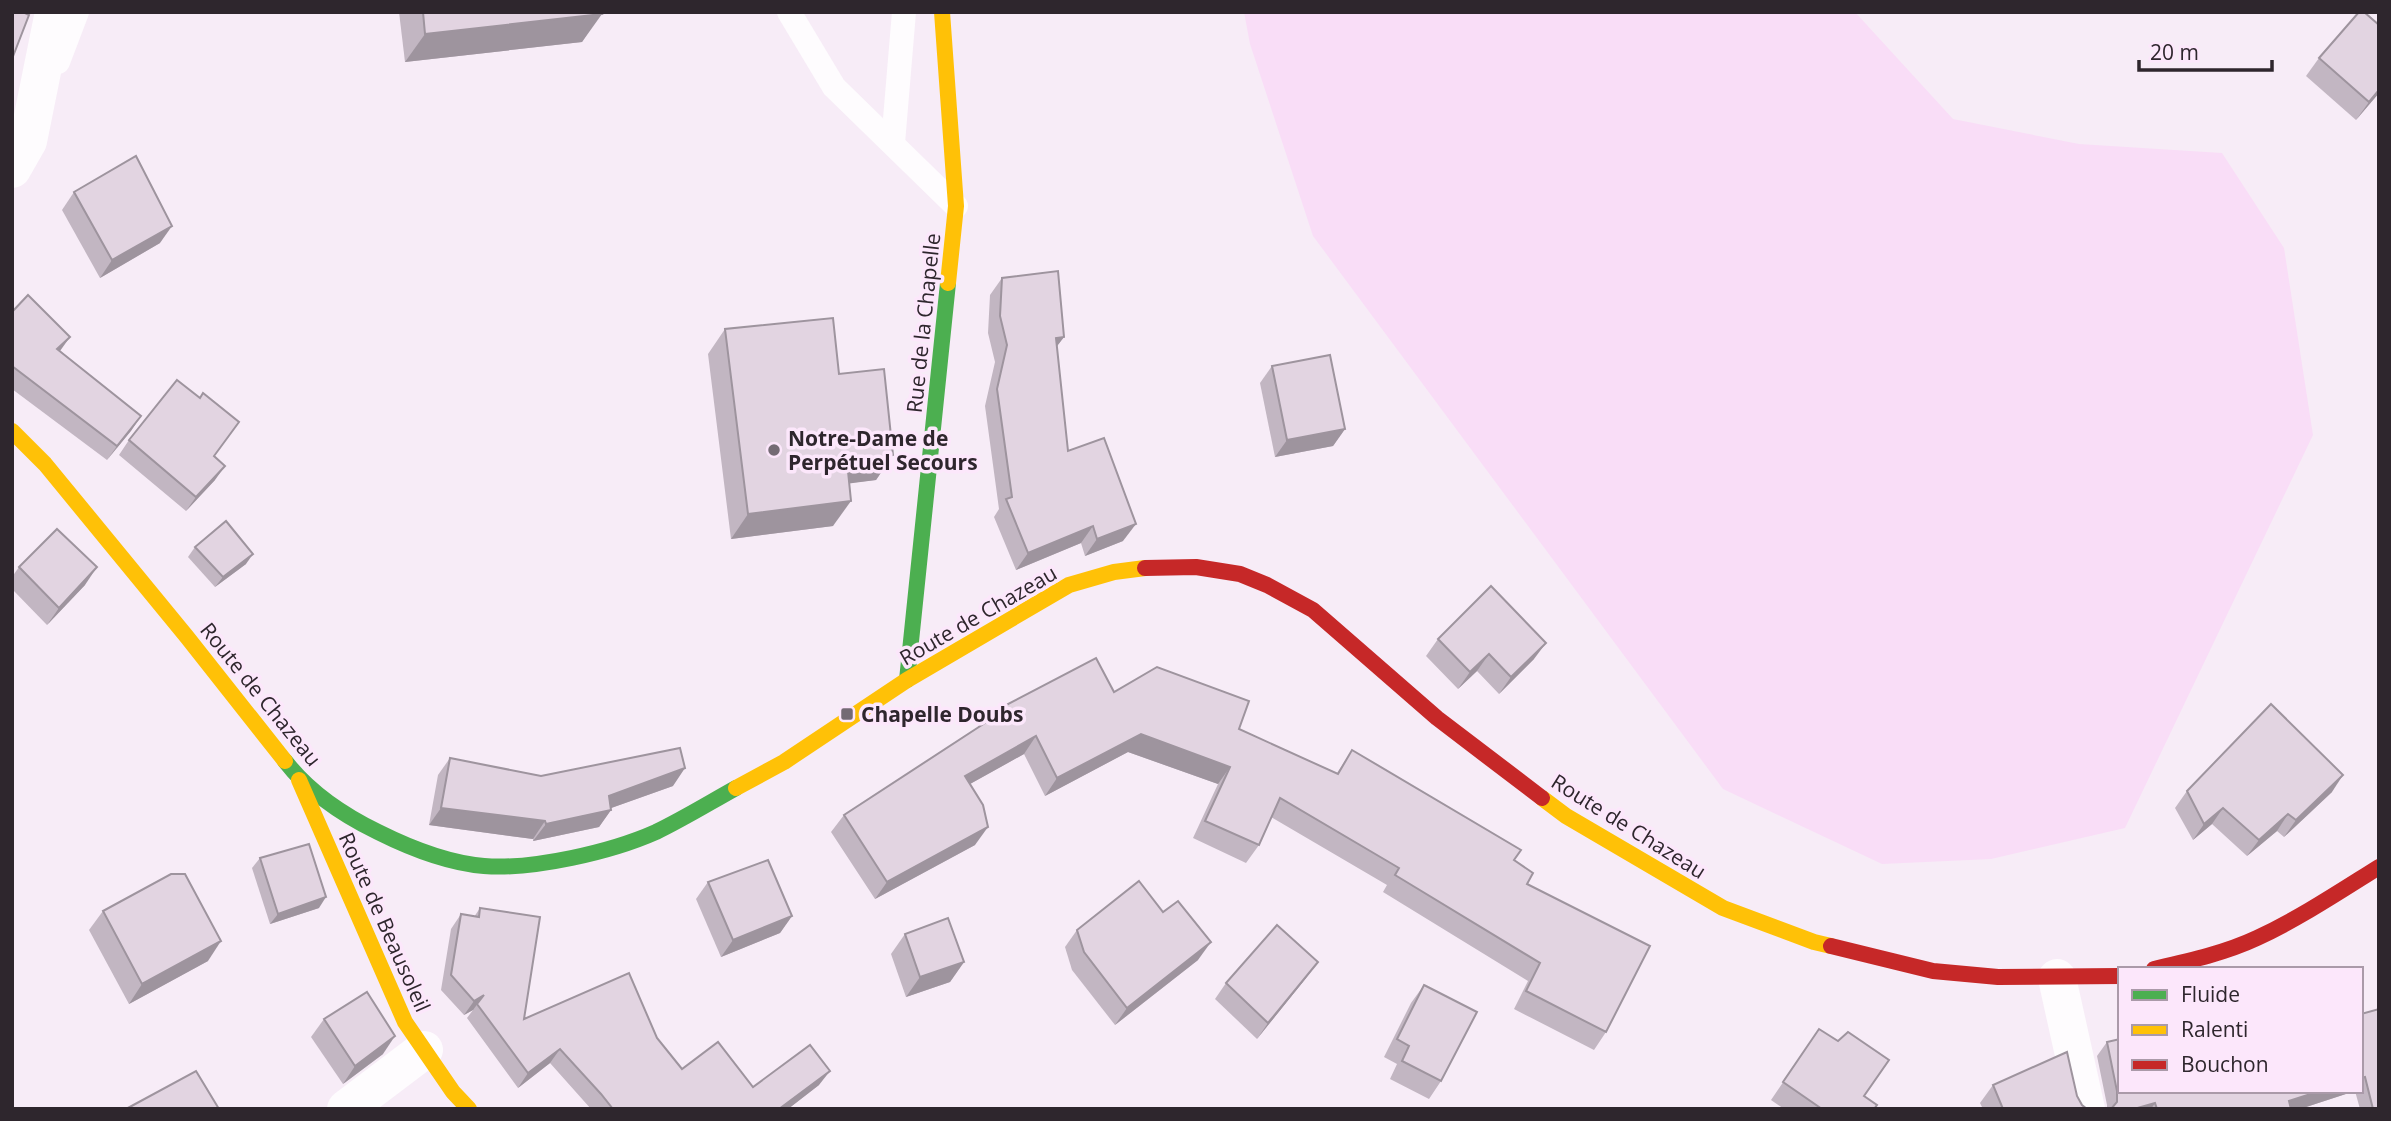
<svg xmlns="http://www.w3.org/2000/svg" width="2391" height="1121" viewBox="0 0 2391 1121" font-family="'Open Sans',sans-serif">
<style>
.green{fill:#f9ddf7}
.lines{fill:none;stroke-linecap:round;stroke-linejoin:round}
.lane{stroke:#fefcfe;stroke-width:24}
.street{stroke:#fefcfe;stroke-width:38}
.fast{stroke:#4caf50;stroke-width:16}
.slow{stroke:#ffc107;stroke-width:16}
.jam{stroke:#c62828;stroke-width:16}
.wall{fill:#c2b6c2}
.shaded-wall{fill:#9e949e}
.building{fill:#e2d4e1;stroke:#9e949e;stroke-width:2}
.poi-dot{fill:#746b74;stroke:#fce7fb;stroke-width:2.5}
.labels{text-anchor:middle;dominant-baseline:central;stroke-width:7;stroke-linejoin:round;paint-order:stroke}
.street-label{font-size:21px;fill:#2e262d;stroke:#fce7fb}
.poi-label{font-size:21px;font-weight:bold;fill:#2e262d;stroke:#fce7fb;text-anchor:start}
</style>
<rect width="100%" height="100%" fill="#f7ecf7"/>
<polygon class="green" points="1244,12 1855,12 1953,119 2079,144 2222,153 2284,248 2313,435 2125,828 1991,859 1882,864 1723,789 1313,236 1250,44"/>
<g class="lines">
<g class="lane">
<polyline points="789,12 834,87 956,206"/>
<polyline points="58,62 77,12"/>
<polyline points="893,143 904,12"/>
</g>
<g class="street">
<polyline points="12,169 28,141 54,12"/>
<polyline points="2057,978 2086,1109"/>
<polyline points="346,1109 424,1050"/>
</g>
<g class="fast">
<polyline points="907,680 948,283"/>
<path d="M285,761C309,792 343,815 378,832C410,848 448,863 484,866C533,870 611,852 656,832C683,819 709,803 736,788"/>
</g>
<g class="slow">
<polyline points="942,12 956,206 948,283"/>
<polyline points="12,431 45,464 187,637 285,761"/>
<polyline points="299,780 405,1022 453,1092 469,1109"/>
<polyline points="736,788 784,762 907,680 1069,585 1114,572 1145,568"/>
<polyline points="1542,798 1566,816 1723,908 1814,942 1831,946"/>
</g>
<g class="jam">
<polyline points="1145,568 1196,567 1240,574 1267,585 1313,610 1437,718 1542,798"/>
<polyline points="1831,946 1933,971 1998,977 2120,976"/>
<path d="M2154,969C2189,961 2225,953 2257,938C2300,918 2339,892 2379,867"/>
</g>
</g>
<g class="wall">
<polygon points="399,12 601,12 582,42 405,62"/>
<polygon points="2379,25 2379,93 2356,120 2306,76 2319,58"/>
<polygon points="74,192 160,243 100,278 62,210"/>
<polygon points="1002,278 1064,337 1057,346 1068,451 1123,541 1085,556 1081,543 1016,570 994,517 999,509 985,406 995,362 988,333 990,295"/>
<polygon points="12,312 141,416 107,460 12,389"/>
<polygon points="725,329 839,374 893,455 876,480 849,483 833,526 731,539 708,354"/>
<polygon points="1272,366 1345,429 1333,446 1275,457 1260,383"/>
<polygon points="203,393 214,456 215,480 186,511 119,455 129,440 200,398"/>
<polygon points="195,547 246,564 215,587 188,557"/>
<polygon points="19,567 85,585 47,625 12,589 12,577"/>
<polygon points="1438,639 1534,659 1499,694 1477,671 1458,689 1426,656"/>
<polygon points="1114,692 1239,729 1337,773 1352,750 1514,860 1606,1032 1594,1050 1514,1009 1528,981 1383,892 1387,885 1271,817 1259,845 1246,863 1193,838 1218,784 1128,752 1045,796 1024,754 970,784 975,845 875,899 831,832 844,815 977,728 985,716"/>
<polygon points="450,758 541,776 673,786 611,808 611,810 599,827 533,841 533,839 429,825 438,775"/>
<polygon points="2187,791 2332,792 2284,837 2277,831 2247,856 2212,824 2193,840 2175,808"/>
<polygon points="260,858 319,908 270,924 252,868"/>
<polygon points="708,882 792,916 780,933 721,957 696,899"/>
<polygon points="480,908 524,1019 657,1038 682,1069 753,1087 819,1085 788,1109 591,1109 550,1063 518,1088 467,1018 473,1010 464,1015 441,990 451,929 461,914 474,917"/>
<polygon points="103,911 208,961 129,1004 89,930"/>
<polygon points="1077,930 1198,960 1115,1025 1072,970 1065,947"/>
<polygon points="905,934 964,962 950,982 906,997 891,954"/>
<polygon points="1306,978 1257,1039 1215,999 1226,983"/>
<polygon points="1424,985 1441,1081 1429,1099 1390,1079 1397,1064 1384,1057 1411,1003"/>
<polygon points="2361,1014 2379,1109 2360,1109 2355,1091 2300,1109 2107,1109 2107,1105 2097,1056 2107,1042 2120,1091 2361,1091"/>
<polygon points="324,1019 383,1054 343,1084 311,1037"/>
<polygon points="1819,1029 1864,1096 1874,1109 1784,1109 1771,1100"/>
<polygon points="1993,1085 2077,1096 2082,1105 2087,1109 1983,1109 1980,1103"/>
</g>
<g class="shaded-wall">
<polygon points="602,14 582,42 405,62 425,34"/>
<polygon points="2379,90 2379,93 2356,120 2369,102"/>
<polygon points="172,226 160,243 100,278 112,260"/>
<polygon points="70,337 60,351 57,349"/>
<polygon points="1064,337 1051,354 1056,338"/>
<polygon points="141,416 131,431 107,460 117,446"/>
<polygon points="1345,429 1333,446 1275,457 1287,440"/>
<polygon points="893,455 876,480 830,486 847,461"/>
<polygon points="225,466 215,480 186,511 196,497"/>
<polygon points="851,501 833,526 731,539 748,514"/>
<polygon points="1136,524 1123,541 1085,556 1097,539"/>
<polygon points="1093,526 1081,543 1016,570 1028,553"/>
<polygon points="253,554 246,564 215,587 223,577"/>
<polygon points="97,567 85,585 47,625 59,608"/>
<polygon points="1546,643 1534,659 1499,694 1511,677"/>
<polygon points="1489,654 1477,671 1458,689 1470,672"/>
<polygon points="1141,734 1230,767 1218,784 1128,752 1045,796 1057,778"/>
<polygon points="1036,736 1024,754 952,794 965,776"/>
<polygon points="685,768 673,786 600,812 611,810 599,827 533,841 546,824 609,796"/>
<polygon points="2343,775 2332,792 2284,837 2296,820"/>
<polygon points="441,808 545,821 533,839 429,825"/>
<polygon points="2223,808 2212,824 2193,840 2204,824"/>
<polygon points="2288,814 2277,831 2247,856 2259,840"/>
<polygon points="988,827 975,845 875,899 887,882"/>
<polygon points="326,897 319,908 270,924 278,914"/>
<polygon points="792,916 780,933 721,957 733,940"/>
<polygon points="221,941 208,961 129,1004 142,984"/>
<polygon points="1211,942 1198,960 1115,1025 1127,1008"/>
<polygon points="964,962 950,982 906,997 920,977"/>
<polygon points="1318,962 1306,978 1257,1039 1268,1023"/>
<polygon points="484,995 473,1010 464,1015 474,1001"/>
<polygon points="395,1036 383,1054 343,1084 355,1066"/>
<polygon points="560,1049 550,1063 518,1088 528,1073"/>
<polygon points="830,1071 819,1085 788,1109 779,1109"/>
<polygon points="2320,1091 2355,1091 2300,1109 2284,1109 2289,1101"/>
<polygon points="2155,1103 2151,1109 2134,1109"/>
</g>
<g class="building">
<polygon points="12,12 23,12 29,15 12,59"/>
<polygon points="423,12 601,12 602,14 425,34"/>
<polygon points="2359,12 2364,12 2379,25 2379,90 2369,102 2319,58"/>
<polygon points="136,156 172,226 112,260 74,192"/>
<polygon points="1058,271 1064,337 1056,338 1068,451 1104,438 1136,524 1097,539 1093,526 1028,553 1006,499 1012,497 997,389 1007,345 1000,316 1002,278"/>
<polygon points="28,295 70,337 57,349 141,416 117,446 12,366 12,312"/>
<polygon points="833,318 839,374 884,369 893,455 847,461 851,501 748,514 725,329"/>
<polygon points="1330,355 1345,429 1287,440 1272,366"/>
<polygon points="177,380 200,398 203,393 239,422 214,456 225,466 196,497 129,440"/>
<polygon points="226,521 253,554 223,577 195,547"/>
<polygon points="57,529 97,567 59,608 19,567"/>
<polygon points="1491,586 1546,643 1511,677 1489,654 1470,672 1438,639"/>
<polygon points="1096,658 1114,692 1157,667 1249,701 1239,729 1338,774 1352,750 1521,850 1514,860 1533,873 1527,884 1650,946 1606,1032 1526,991 1540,963 1395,875 1399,868 1280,798 1259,845 1205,821 1230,767 1141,734 1057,778 1036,736 965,776 983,805 988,827 887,882 844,815 988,721 985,716"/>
<polygon points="2271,704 2343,775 2296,820 2288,814 2259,840 2223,808 2204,824 2187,791"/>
<polygon points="680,748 685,768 609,796 611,810 546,824 545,821 441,808 450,758 541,776"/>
<polygon points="309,844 326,897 278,914 260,858"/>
<polygon points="768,860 792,916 733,940 708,882"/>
<polygon points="171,874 185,874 221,941 142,984 103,911"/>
<polygon points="1139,881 1163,912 1178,901 1211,942 1127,1008 1084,952 1077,930"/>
<polygon points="480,908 540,917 524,1019 629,973 657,1038 682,1069 718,1042 753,1087 810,1045 830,1071 779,1109 613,1109 601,1094 560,1049 528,1073 477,1004 484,995 474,1001 451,975 461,914 479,917"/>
<polygon points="948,918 964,962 920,977 905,934"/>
<polygon points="1277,925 1318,962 1268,1023 1226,983"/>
<polygon points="1424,985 1477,1012 1441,1081 1402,1061 1409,1046 1397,1039"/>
<polygon points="367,992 395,1036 355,1066 324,1019"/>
<polygon points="2379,1009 2379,1109 2373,1109 2365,1077 2361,1078 2361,1014"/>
<polygon points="1819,1029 1838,1041 1848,1032 1889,1060 1864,1096 1877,1105 1874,1109 1822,1109 1783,1082"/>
<polygon points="2120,1039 2120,1091 2320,1091 2289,1101 2291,1109 2157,1109 2155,1103 2134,1109 2111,1109 2117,1102 2117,1091 2107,1042"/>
<polygon points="2067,1052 2077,1096 2082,1105 2087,1109 2003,1109 1993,1085"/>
<polygon points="196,1071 219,1109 126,1109"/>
</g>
<g class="poi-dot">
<circle cx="774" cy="450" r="7"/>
<rect x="840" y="707" width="14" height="14" rx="3.5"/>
</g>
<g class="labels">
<g class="street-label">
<text transform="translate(923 323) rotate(-84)">Rue de la Chapelle</text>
<text transform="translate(978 615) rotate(-30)">Route de Chazeau</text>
<text transform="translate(261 694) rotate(51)">Route de Chazeau</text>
<text transform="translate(1629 826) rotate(32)">Route de Chazeau</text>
<text transform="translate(385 922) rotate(66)">Route de Beausoleil</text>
</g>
<g class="poi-label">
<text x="788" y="438">Notre-Dame de<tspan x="788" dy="24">Perpétuel Secours</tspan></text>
<text x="861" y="714">Chapelle Doubs</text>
</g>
</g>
<rect width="2391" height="1121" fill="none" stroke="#2e262d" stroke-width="28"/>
<rect x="2118" y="967" width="245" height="126" fill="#fce7fb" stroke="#aa9aa9" stroke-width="2"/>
<rect x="2132" y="990" width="35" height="10" fill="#4caf50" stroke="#aa9aa9" stroke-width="2"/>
<text x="2181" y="1002" font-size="21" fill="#2e262d">Fluide</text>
<rect x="2132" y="1025" width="35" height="10" fill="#ffc107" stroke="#aa9aa9" stroke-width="2"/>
<text x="2181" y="1037" font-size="21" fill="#2e262d">Ralenti</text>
<rect x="2132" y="1060" width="35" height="10" fill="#c62828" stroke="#aa9aa9" stroke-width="2"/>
<text x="2181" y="1072" font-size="21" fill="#2e262d">Bouchon</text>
<path d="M2139 60v10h133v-10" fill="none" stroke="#2e262d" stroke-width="3.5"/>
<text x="2150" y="60" font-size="21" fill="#2e262d" stroke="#fce7fb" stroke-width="5" paint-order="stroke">20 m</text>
</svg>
